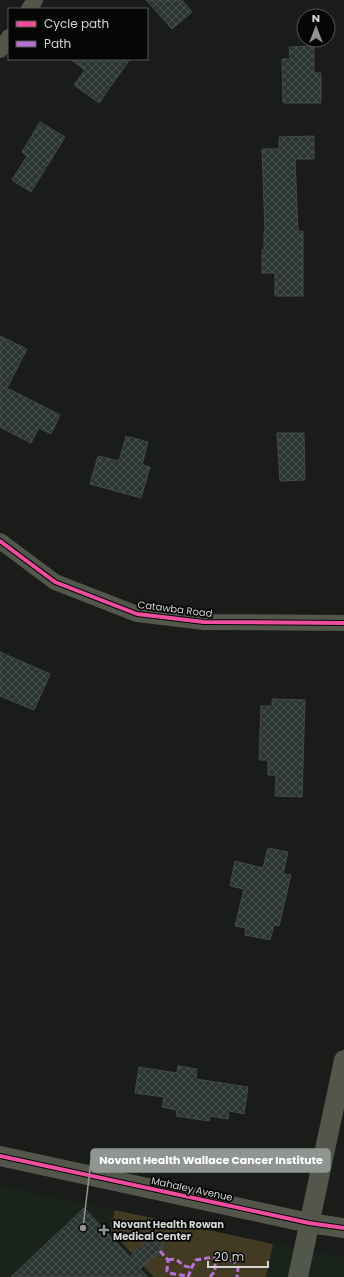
<svg xmlns="http://www.w3.org/2000/svg" width="344" height="1277" viewBox="0 0 344 1277" font-family="Poppins,sans-serif">
<style>
.built{fill:#1a231b}
.garden{fill:#433a23}
.building{fill:url(#building-cross-hatch);stroke:#464847}
.lines{fill:none;stroke-linecap:round;stroke-linejoin:round}
.minor{stroke:#53564a;stroke-width:16}
.tertiary{stroke:#53564a;stroke-width:20}
.quiet{stroke:#b673d3;stroke-width:3;stroke-dasharray:6 3;stroke-linecap:butt}
.cycleway-casing{stroke:#050605;stroke-width:6}
.cycleway{stroke:#ef4d9e;stroke-width:4}
.poi-dot{fill:#919592;stroke:#050605;stroke-width:1.5}
.labels{text-anchor:middle;dominant-baseline:central;stroke-width:3.5;stroke-linejoin:round;paint-order:stroke}
.street-label{font-size:10px;fill:#d2d6d3;stroke:#050605}
.poi-label{font-size:10px;font-weight:bold;fill:#d2d6d3;stroke:#050605;text-anchor:start}
.leader{fill:none;stroke:#919592;stroke-width:1.5}
.callout-dot{fill:#919592;stroke:#050605;stroke-width:1.5}
.callout{fill:#919592;stroke:#919592;stroke-width:1.5}
.callout-label{font-size:11px;text-anchor:middle;font-weight:bold;fill:#fff}
</style>
<defs>
<pattern id="building-cross-hatch" width="8" height="8" patternUnits="userSpaceOnUse"><rect width="8" height="8" fill="#2b3633"/><path d="M0 0l8 8M0 8l8-8" fill="none" stroke="#495250"/></pattern>
</defs>
<rect width="100%" height="100%" fill="#191c19"/>
<polygon class="built" points="0,1186 332,1256 344,1257 344,1277 0,1277"/>
<polygon class="garden" points="115,1210 273,1244 266,1277 154,1277 110,1230"/>
<g class="building">
<polygon points="146,0 182,0 192,12 172,29"/>
<polygon points="314,46 314,73 321,73 321,103 283,103 282,59 290,59 289,47"/>
<polygon points="70,59 130,59 99,103 74,85 85,70"/>
<polygon points="40,122 65,137 31,192 12,180 27,156 22,152"/>
<polygon points="314,136 314,159 295,159 298,231 303,231 303,296 275,296 275,273 262,273 262,250 264,250 264,231 265,231 262,149 279,149 279,137"/>
<polygon points="0,336 27,349 7,388 60,415 51,434 39,428 31,443 0,427"/>
<polygon points="277,433 304,433 305,480 280,481"/>
<polygon points="126,436 148,442 142,465 150,467 141,498 90,484 98,456 119,461"/>
<polygon points="0,652 50,674 34,710 0,696"/>
<polygon points="272,699 305,700 302,797 275,796 276,775 268,775 268,760 259,760 261,706 272,706"/>
<polygon points="268,848 288,852 283,874 291,875 279,926 274,925 270,940 245,935 246,928 235,926 244,889 230,886 235,861 263,868"/>
<polygon points="178,1066 197,1069 196,1079 248,1087 244,1114 229,1111 228,1119 210,1116 209,1121 176,1116 177,1110 162,1107 164,1097 135,1093 139,1067 177,1073"/>
<polygon points="84,1208 130,1257 152,1235 164,1247 140,1269 148,1277 11,1277"/>
</g>
<g class="lines">
<g class="minor">
<polyline points="29,9 35,0"/>
<polyline points="0,50 9,37"/>
<polyline points="0,541 55,582 137,614 204,622 344,623"/>
</g>
<g class="tertiary">
<polyline points="0,1156 309,1223 344,1228"/>
<polyline points="298,1277 344,1060"/>
</g>
<g class="quiet">
<polyline points="160,1251 168,1260 167,1271 169,1273 187,1276"/>
<path d="M168,1260C181,1256 179,1268 192,1267"/>
<path d="M188,1277L192,1267L196,1260C210,1257 221,1256 235,1262L238,1269L237,1277"/>
<polyline points="210,1277 215,1271 215,1257"/>
</g>
<defs>
<g id="cycleway">
<polyline points="0,541 55,582 137,614 204,622 344,623"/>
<polyline points="0,1156 309,1223 344,1228"/>
</g>
</defs>
<use href="#cycleway" class="cycleway-casing"/>
<use href="#cycleway" class="cycleway"/>
</g>
<path class="poi-dot" d="M102 1224h4v4h4v4h-4v4h-4v-4h-4v-4h4z"/>
<g class="labels">
<g class="street-label">
<text transform="translate(175 609) rotate(7)">Catawba Road</text>
<text transform="translate(192 1189) rotate(12)">Mahaley Avenue</text>
</g>
<g class="poi-label">
<text x="113" y="1224">Novant Health Rowan<tspan x="113" dy="12">Medical Center</tspan></text>
</g>
</g>
<path class="leader" d="M83 1228L91 1160"/>
<circle class="callout-dot" cx="83" cy="1228" r="4"/>
<rect class="callout" x="91" y="1149" width="239" height="23" rx="4"/>
<g class="callout-label">
<text x="211" y="1164">Novant Health Wallace Cancer Institute</text>
</g>
<rect x="8" y="8" width="140" height="52" fill="#050605" stroke="#575957"/>
<rect x="16" y="21" width="20" height="6" fill="#ef4d9e" stroke="#575957"/>
<text x="44" y="28" font-size="12" fill="#d2d6d3">Cycle path</text>
<rect x="16" y="41" width="20" height="6" fill="#b673d3" stroke="#575957"/>
<text x="44" y="48" font-size="12" fill="#d2d6d3">Path</text>
<g transform="translate(316 28)"><circle r="19" fill="#050605" stroke="#575957"/>
<path d="M0-3L7 15L0 10L-7 15Z" fill="#919592"/>
<text y="-6" font-size="11" font-weight="bold" text-anchor="middle" fill="#d2d6d3">N</text>
</g>
<path d="M208 1261v6h60v-6" fill="none" stroke="#d2d6d3" stroke-width="2"/>
<text x="214" y="1261" font-size="12" fill="#d2d6d3" stroke="#050605" stroke-width="3" paint-order="stroke">20 m</text>
</svg>
